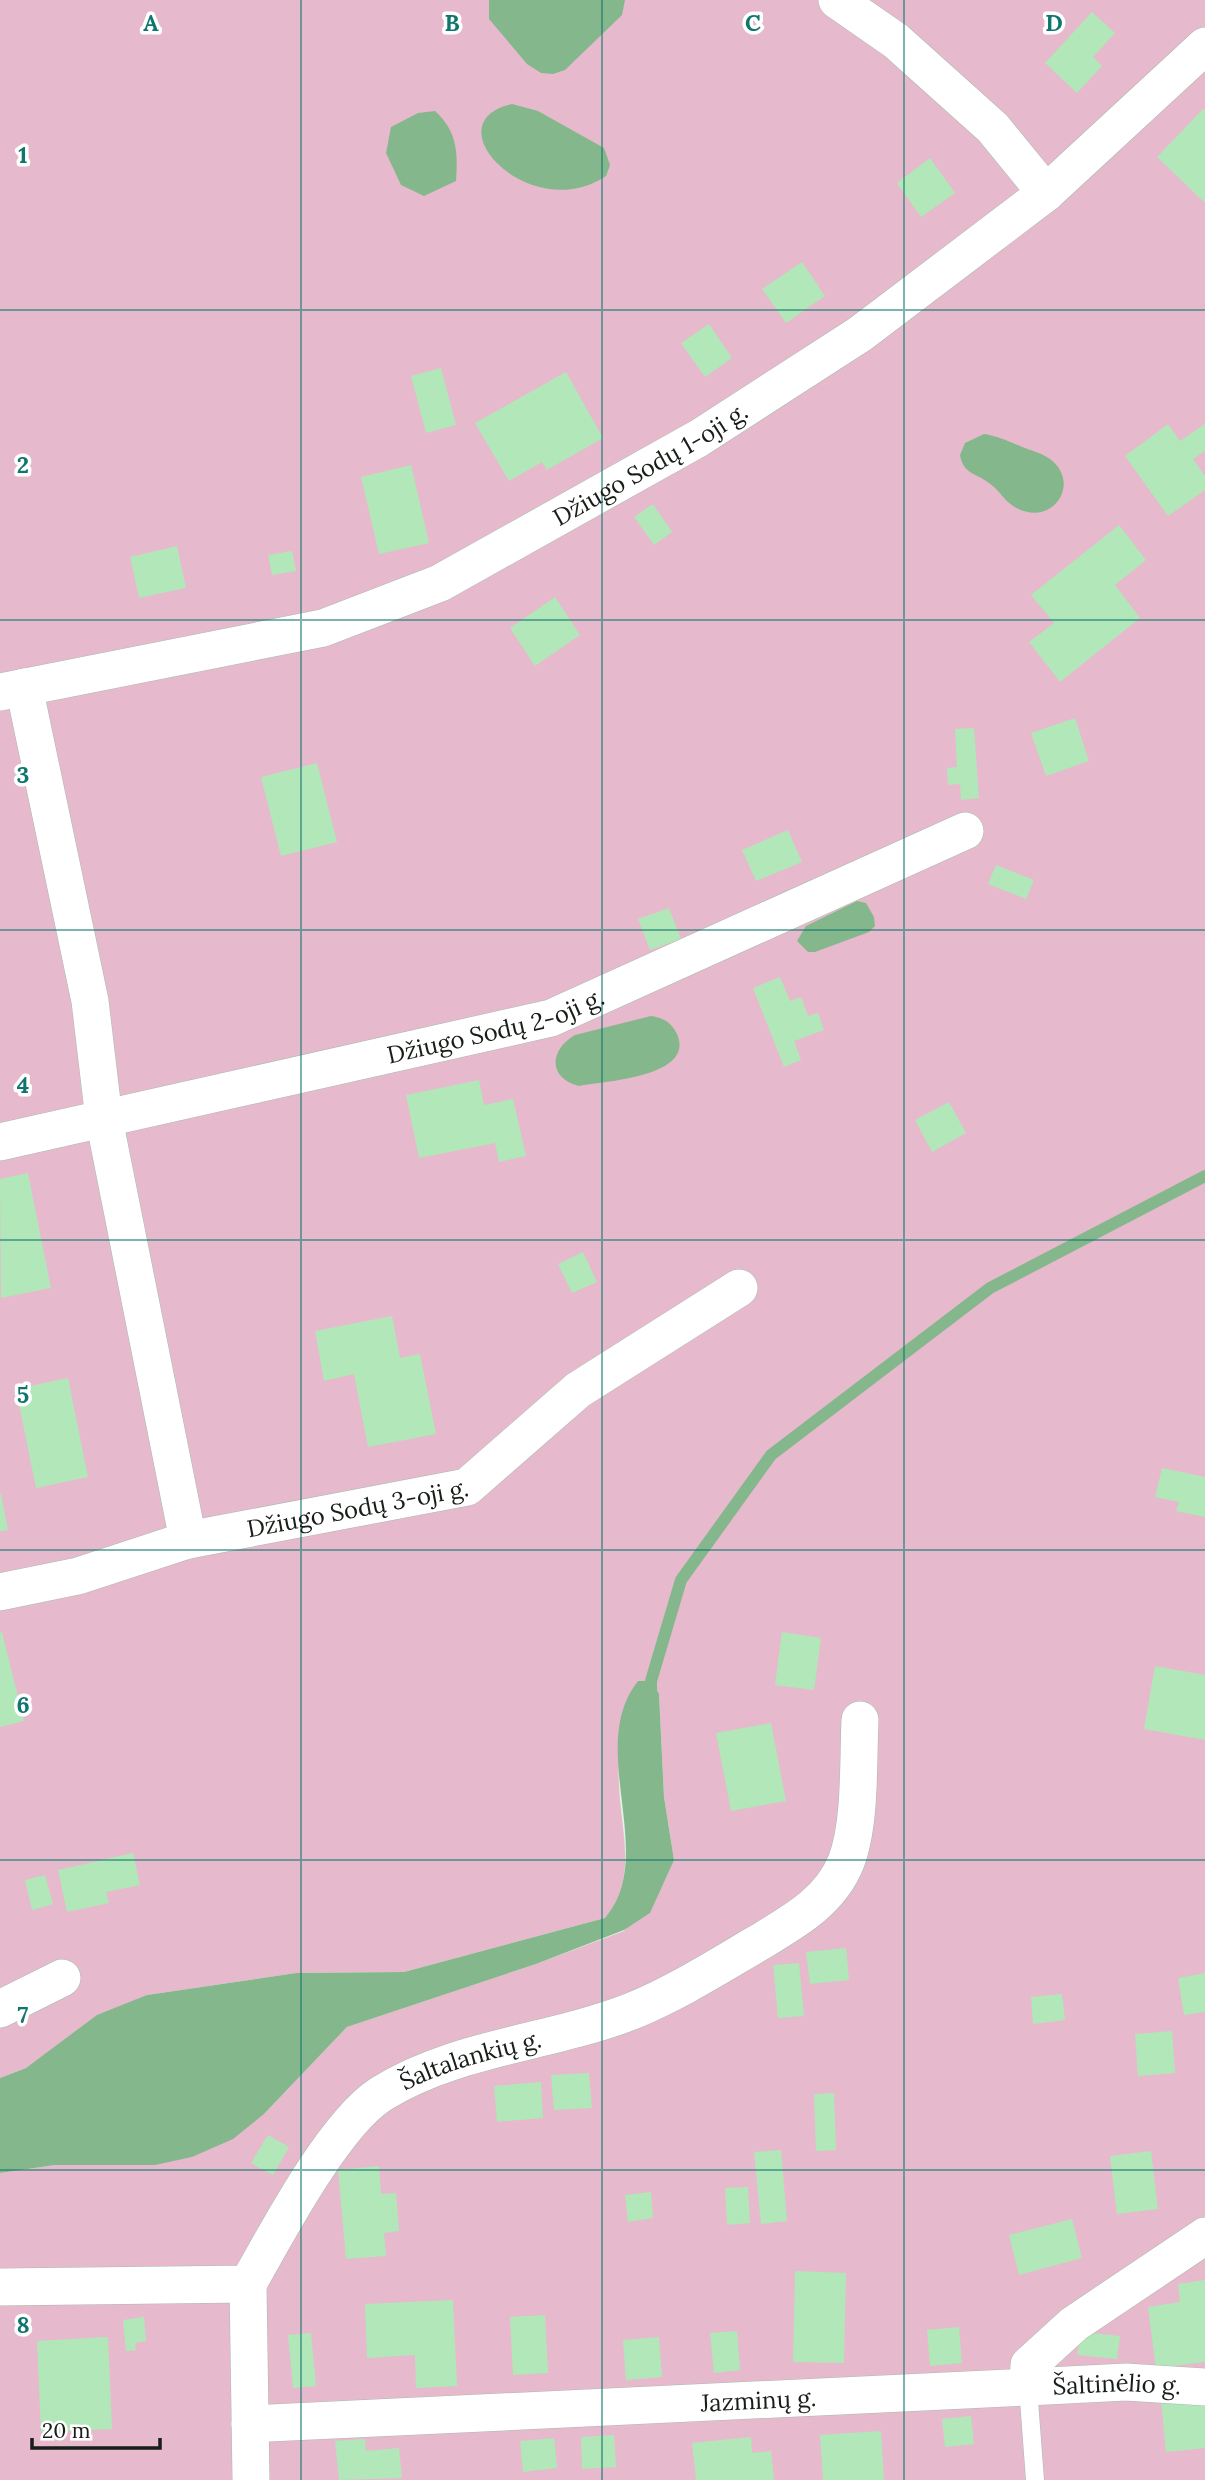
<svg xmlns="http://www.w3.org/2000/svg" width="1205" height="2480" viewBox="0 0 1205 2480" font-family="Lora,serif">
<style>
.green{fill:#e6bacc}
.water{fill:#85b78d}
.lines{fill:none;stroke-linecap:round;stroke-linejoin:round}
.stream{stroke:#85b78d;stroke-width:12}
.building{fill:#b2e7ba}
.service-casing{stroke:#aabaac;stroke-width:19}
.minor-casing{stroke:#aabaac;stroke-width:38}
.service{stroke:#fff;stroke-width:18}
.minor{stroke:#fff;stroke-width:37}
.grid{fill:none;stroke:#0f766e;stroke-width:2;stroke-opacity:0.55}
.labels{text-anchor:middle;dominant-baseline:central;stroke-width:7;stroke-linejoin:round;paint-order:stroke}
.street-label{font-size:24px;fill:#171d17;stroke:#fff}
.grid-label{font-size:23px;text-anchor:middle;font-weight:bold;fill:#0f766e;stroke:#fff;stroke-width:7;stroke-linejoin:round;paint-order:stroke}
</style>
<rect width="100%" height="100%" fill="#e2f3e4"/>
<path class="green" d="M0,0H1205V2480H0V2173L55,2165H155L264,2114L347,2027L536,1964L624,1931L674,1860L664,1797L659,1694L619,1731C619,1750 618,1768 619,1786C621,1832 638,1880 605,1918L404,1972L296,1973L147,1995L61,2044L26,2068L0,2078Z"/>
<g class="water">
<polygon points="489,0 625,0 622,15 565,70 553,74 541,73 527,64 489,19"/>
<path d="M512,104L538,111L604,148L610,165L606,176C530,227 430,122 512,104Z"/>
<path d="M435,111C457,131 458,152 456,181L424,196L401,185L386,153L391,127L418,113Z"/>
<path d="M984,434C997,436 1008,441 1020,446C1029,450 1042,453 1050,459C1083,484 1051,530 1013,506C1004,500 998,489 989,483C976,473 963,474 960,455L965,443Z"/>
<polygon points="857,901 866,903 874,917 875,926 869,932 815,952 808,952 797,941 806,926"/>
<path d="M651,1016C664,1018 671,1022 677,1034C696,1077 604,1081 579,1086C548,1078 549,1050 575,1035Z"/>
<path d="M638,1681H651L659,1694L664,1797L674,1860L650,1913L624,1930L536,1964L347,2027L264,2114L233,2139L192,2157L155,2165H55L0,2173V2078L26,2068L97,2015L147,1995L296,1973L404,1972L605,1918C659,1855 585,1748 638,1681Z"/>
</g>
<g class="lines">
<polyline class="stream" points="651,1698 651,1681 681,1580 771,1455 990,1288 1205,1176"/>
</g>
<g class="building">
<polygon points="1092,12 1115,33 1093,57 1102,66 1077,93 1045,63"/>
<polygon points="1203,109 1205,110 1205,203 1157,157"/>
<polygon points="930,158 955,193 921,217 897,183"/>
<polygon points="802,262 825,296 786,323 762,289"/>
<polygon points="709,324 732,358 705,377 681,343"/>
<polygon points="441,368 456,425 426,433 411,376"/>
<polygon points="566,372 603,438 547,470 542,462 509,481 475,423"/>
<polygon points="1168,424 1180,441 1205,424 1205,451 1193,459 1205,476 1205,490 1168,516 1125,456"/>
<polygon points="411,465 429,543 379,554 361,477"/>
<polygon points="653,504 672,532 654,545 634,517"/>
<polygon points="1119,525 1146,560 1115,585 1140,618 1060,682 1029,642 1054,623 1031,595"/>
<polygon points="177,546 186,588 139,598 130,557"/>
<polygon points="292,551 296,571 272,575 268,555"/>
<polygon points="555,597 580,635 535,666 510,628"/>
<polygon points="1075,718 1089,761 1046,776 1031,733"/>
<polygon points="974,728 979,798 961,800 960,784 948,785 947,768 957,767 955,729"/>
<polygon points="317,763 337,842 281,856 261,777"/>
<polygon points="788,830 802,862 756,881 742,850"/>
<polygon points="996,865 1034,880 1026,899 988,884"/>
<polygon points="669,908 681,939 650,950 638,919"/>
<polygon points="780,977 790,1001 801,997 808,1016 818,1013 824,1030 794,1041 801,1060 784,1067 753,988"/>
<polygon points="479,1080 484,1105 513,1099 526,1156 499,1162 495,1143 419,1158 406,1095"/>
<polygon points="949,1102 966,1133 932,1152 915,1120"/>
<polygon points="28,1173 51,1288 1,1298 0,1179"/>
<polygon points="583,1252 597,1282 572,1293 558,1264"/>
<polygon points="392,1316 400,1358 420,1354 436,1434 368,1447 354,1374 324,1381 315,1331"/>
<polygon points="68,1378 88,1477 36,1488 16,1389"/>
<polygon points="1162,1468 1205,1477 1205,1517 1176,1511 1179,1502 1155,1497"/>
<polygon points="1,1494 8,1530 0,1531 0,1495"/>
<polygon points="2,1632 24,1721 0,1727 0,1633"/>
<polygon points="782,1632 821,1638 814,1690 775,1685"/>
<polygon points="1155,1666 1205,1675 1205,1740 1144,1729"/>
<polygon points="771,1723 786,1801 731,1811 716,1733"/>
<polygon points="133,1853 140,1885 106,1892 109,1903 67,1912 58,1870"/>
<polygon points="45,1875 53,1904 32,1910 25,1880"/>
<polygon points="846,1948 849,1980 810,1984 806,1952"/>
<polygon points="799,1963 804,2016 778,2018 773,1965"/>
<polygon points="1205,1973 1205,2012 1184,2015 1178,1978"/>
<polygon points="1062,1994 1065,2020 1033,2024 1031,1997"/>
<polygon points="1172,2031 1175,2073 1138,2076 1135,2034"/>
<polygon points="589,2073 592,2108 554,2110 551,2075"/>
<polygon points="541,2082 543,2118 497,2122 494,2086"/>
<polygon points="834,2093 836,2150 816,2151 814,2094"/>
<polygon points="268,2135 289,2147 273,2175 251,2163"/>
<polygon points="781,2150 787,2221 761,2224 754,2152"/>
<polygon points="1151,2151 1158,2209 1117,2214 1110,2156"/>
<polygon points="379,2166 381,2194 396,2193 399,2231 384,2233 386,2256 346,2259 338,2170"/>
<polygon points="748,2187 750,2223 727,2225 725,2188"/>
<polygon points="651,2192 653,2218 628,2222 625,2195"/>
<polygon points="1072,2219 1082,2258 1019,2275 1009,2235"/>
<polygon points="795,2271 846,2273 844,2363 793,2362"/>
<polygon points="1205,2280 1205,2362 1156,2368 1148,2307 1180,2302 1178,2284"/>
<polygon points="453,2300 457,2386 416,2388 415,2355 367,2358 365,2304"/>
<polygon points="545,2315 548,2373 513,2375 510,2317"/>
<polygon points="144,2317 146,2341 135,2343 136,2350 126,2351 123,2320"/>
<polygon points="959,2327 962,2363 930,2366 927,2330"/>
<polygon points="737,2331 740,2370 714,2373 710,2333"/>
<polygon points="1080,2332 1120,2336 1117,2359 1077,2355"/>
<polygon points="311,2333 316,2386 293,2388 288,2335"/>
<polygon points="108,2337 112,2429 41,2432 37,2341"/>
<polygon points="659,2337 662,2377 626,2380 623,2340"/>
<polygon points="1205,2395 1205,2448 1166,2452 1161,2399"/>
<polygon points="971,2416 974,2444 945,2447 942,2419"/>
<polygon points="881,2431 884,2480 823,2480 820,2435"/>
<polygon points="614,2435 616,2467 582,2469 581,2437"/>
<polygon points="751,2437 752,2453 771,2451 774,2480 696,2480 692,2443"/>
<polygon points="554,2438 557,2468 523,2472 520,2441"/>
<polygon points="365,2439 366,2451 399,2448 402,2478 339,2480 335,2441"/>
</g>
<g class="lines">
<defs>
<polyline id="service" points="1028,2387 1035,2480"/>
<g id="minor">
<polyline points="837,0 896,41 993,128 1046,193"/>
<polyline points="24,687 90,1001 104,1119 188,1540"/>
<path id="s1" d="M0,692L323,628L440,583L699,438L860,334L1046,193L1205,46"/>
<path id="s2" d="M0,1142L551,1018L965,831"/>
<path id="s3" d="M0,1592L78,1576L188,1540L467,1487L578,1390L739,1288"/>
<polyline points="0,2009 62,1978"/>
<polyline points="248,2284 251,2480"/>
<path id="s4" d="M0,2287L248,2284C276,2234 334,2124 381,2094C456,2047 551,2043 632,2011C676,1993 717,1967 758,1943C793,1922 830,1902 846,1862C861,1824 858,1761 860,1720"/>
<path id="s5" d="M1028,2387L1126,2382L1205,2387"/>
<path id="s6" d="M250,2424L1028,2387L1029,2365L1074,2324L1205,2236"/>
</g>
</defs>
<use href="#service" class="service-casing"/>
<use href="#minor" class="minor-casing"/>
<use href="#service" class="service"/>
<use href="#minor" class="minor"/>
</g>
<path class="grid" d="M301,0V2480M602,0V2480M904,0V2480M0,310H1205M0,620H1205M0,930H1205M0,1240H1205M0,1550H1205M0,1860H1205M0,2170H1205"/>
<g class="labels">
<g class="street-label">
<text stroke="none"><textPath href="#s1" startOffset="696">Džiugo Sodų 1-oji g.</textPath></text>
<text stroke="none"><textPath href="#s2" startOffset="509">Džiugo Sodų 2-oji g.</textPath></text>
<text stroke="none"><textPath href="#s3" startOffset="368">Džiugo Sodų 3-oji g.</textPath></text>
<text stroke="none"><textPath href="#s4" startOffset="578">Šaltalankių g.</textPath></text>
<text stroke="none"><textPath href="#s5" startOffset="89">Šaltinėlio g.</textPath></text>
<text stroke="none"><textPath href="#s6" startOffset="509">Jazminų g.</textPath></text>
</g>
</g>
<g class="grid-label">
<text x="151" y="31">A</text>
<text x="452" y="31">B</text>
<text x="753" y="31">C</text>
<text x="1054" y="31">D</text>
<text x="23" y="163">1</text>
<text x="23" y="473">2</text>
<text x="23" y="783">3</text>
<text x="23" y="1093">4</text>
<text x="23" y="1403">5</text>
<text x="23" y="1713">6</text>
<text x="23" y="2023">7</text>
<text x="23" y="2333">8</text>
</g>
<path d="M32 2438v10h128v-10" fill="none" stroke="#171d17" stroke-width="3.5"/>
<text x="42" y="2438" font-size="21" fill="#171d17" stroke="#ffffff" stroke-width="5" paint-order="stroke">20 m</text>
</svg>
